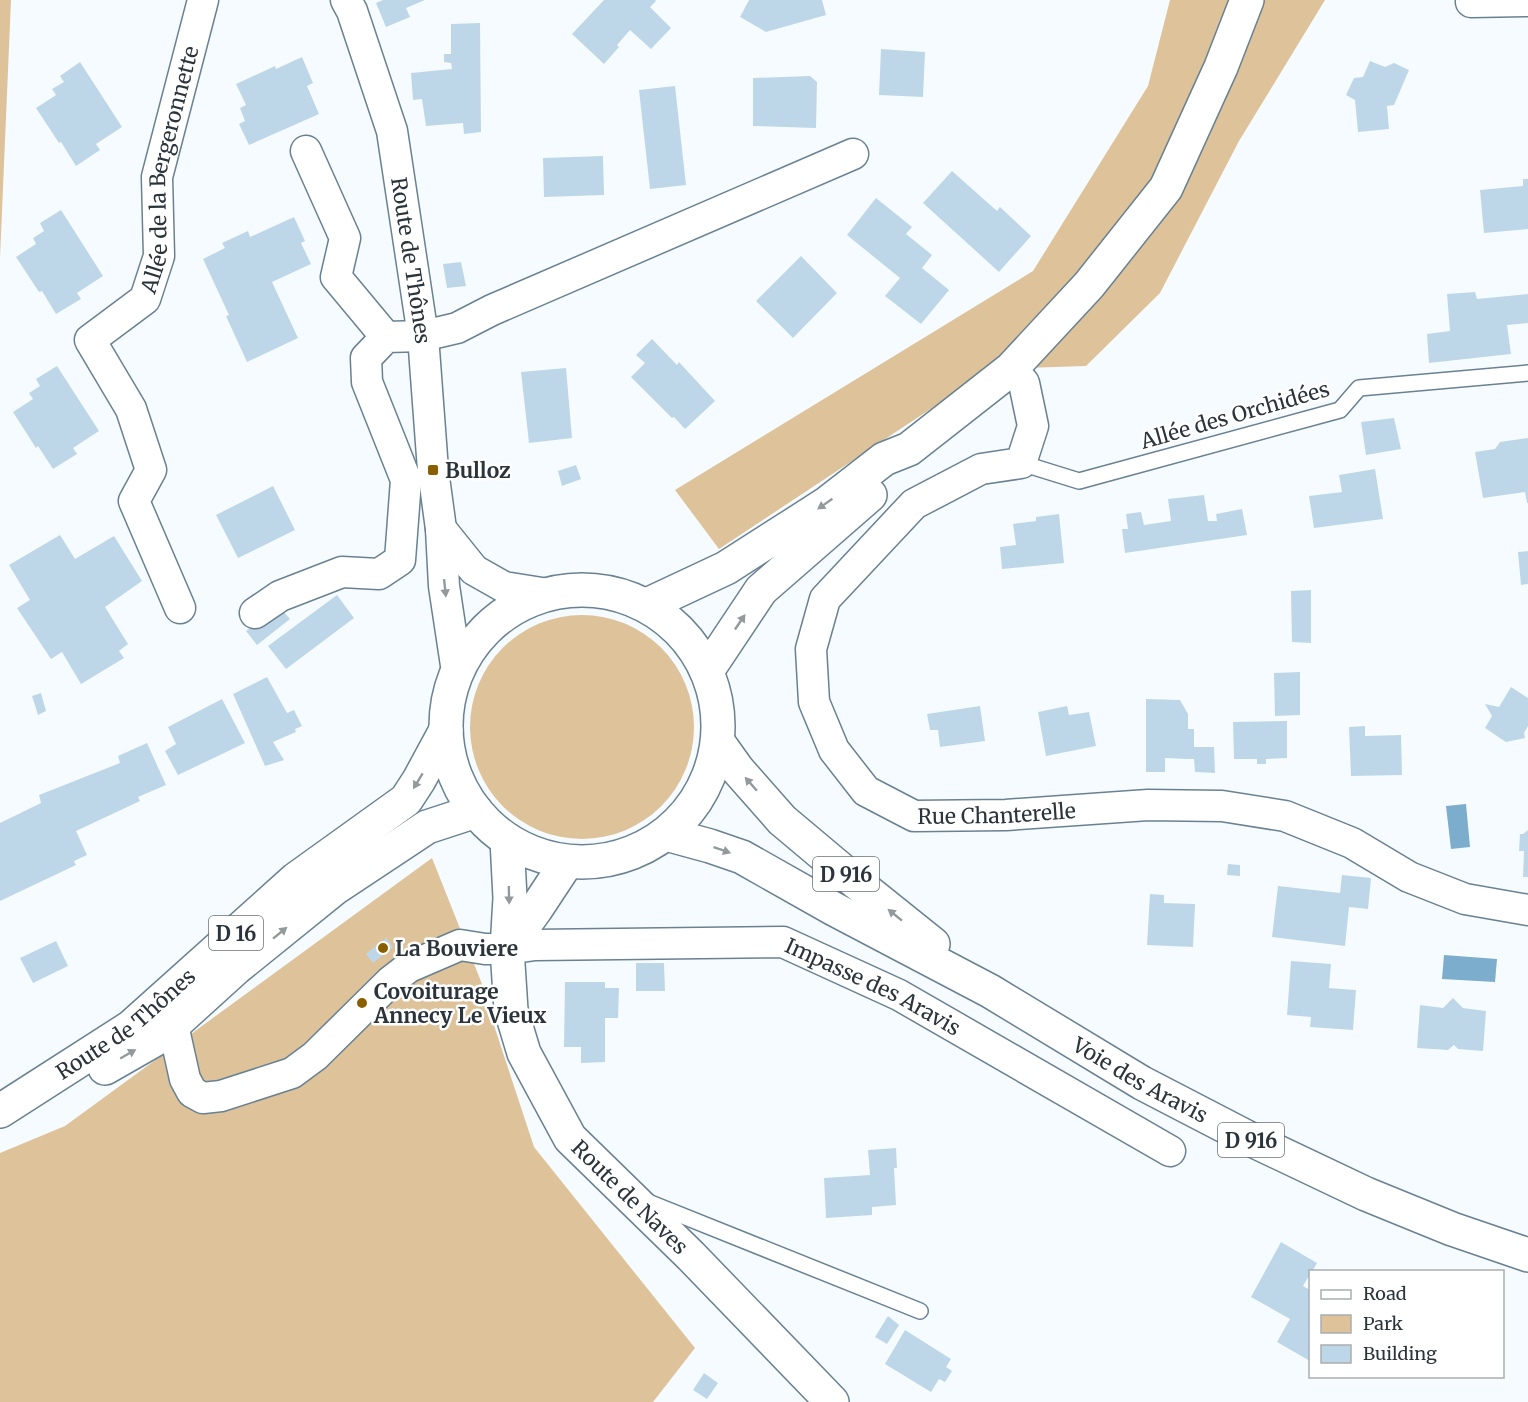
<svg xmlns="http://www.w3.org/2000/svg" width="1528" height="1402" viewBox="0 0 1528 1402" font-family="Merriweather,serif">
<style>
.green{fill:#ddc29a}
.water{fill:#7dadcc}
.building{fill:#bed7e8}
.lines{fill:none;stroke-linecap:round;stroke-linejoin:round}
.service-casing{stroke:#698191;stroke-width:18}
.minor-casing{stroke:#698191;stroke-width:33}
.secondary-casing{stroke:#698191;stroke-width:36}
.primary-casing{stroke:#698191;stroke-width:36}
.trunk-casing{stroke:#698191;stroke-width:36}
.service{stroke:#fff;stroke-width:15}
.minor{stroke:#fff;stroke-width:30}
.secondary{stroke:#fff;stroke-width:33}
.primary{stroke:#fff;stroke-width:33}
.trunk{stroke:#fff;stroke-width:33}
.oneway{fill:#949a9c}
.poi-dot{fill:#8a5f00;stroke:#fff;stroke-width:2}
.labels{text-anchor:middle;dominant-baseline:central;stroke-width:5;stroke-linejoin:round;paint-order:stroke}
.shield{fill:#fff;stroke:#6a7175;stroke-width:1.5}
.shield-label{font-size:20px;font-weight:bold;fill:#2a343a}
.street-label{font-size:21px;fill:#2a343a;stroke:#fff}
.poi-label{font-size:21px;font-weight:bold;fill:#2a343a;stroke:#fff;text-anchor:start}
</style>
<rect width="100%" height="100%" fill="#f6fbff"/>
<g class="green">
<polygon points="0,0 11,0 0,258"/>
<polygon points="1170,0 1325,0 1239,141 1160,293 1086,366 991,369 719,549 675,490 1033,271 1148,86"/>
<circle cx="582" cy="727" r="112"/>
<polygon points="432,858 482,984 484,995 534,1147 695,1348 653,1402 0,1402 0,1153 65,1126"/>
</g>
<g class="water">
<polygon points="1466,804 1470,847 1451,849 1446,806"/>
<polygon points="1444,955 1497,959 1495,982 1442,979"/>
</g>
<g class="building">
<polygon points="383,0 425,0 406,8 410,17 386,27 376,3"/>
<polygon points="604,0 655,0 656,1 650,7 671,28 651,49 630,30 617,45 619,47 604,64 572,34"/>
<polygon points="749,0 822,0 826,15 766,32 740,17"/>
<polygon points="480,23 481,132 464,134 463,123 426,126 422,99 413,100 411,73 452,69 451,63 444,62 444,54 451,54 451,24"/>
<polygon points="881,49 925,52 923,97 879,95"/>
<polygon points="302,57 313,83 307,86 319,114 249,145 239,124 245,121 240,108 246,105 236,84 275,66 276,69"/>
<polygon points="1370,61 1385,67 1394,63 1409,70 1394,105 1387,106 1389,129 1358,132 1355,100 1346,95 1354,78 1363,77"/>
<polygon points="80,62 122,127 96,144 100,150 76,166 61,142 59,143 36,108 56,95 52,89 64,82 60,76"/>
<polygon points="810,76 817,82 816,128 753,126 753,78"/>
<polygon points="675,86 686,185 650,189 639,90"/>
<polygon points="603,156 604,195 544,197 543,158"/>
<polygon points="952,171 997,211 1000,207 1031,236 999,272 923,203"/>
<polygon points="1523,179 1528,179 1528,229 1484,233 1480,190 1523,186"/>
<polygon points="876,198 912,227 906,234 932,255 922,268 949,290 921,324 885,296 900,278 847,235"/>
<polygon points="61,210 103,276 77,293 81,299 56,314 42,291 39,292 16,257 36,244 33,238 44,231 40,223"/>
<polygon points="294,217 305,241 301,243 311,264 272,282 298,338 247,362 226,316 229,315 203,259 225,248 222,243 248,231 250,237"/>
<polygon points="801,256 837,293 793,338 756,301"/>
<polygon points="461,262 466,286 447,288 443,264"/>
<polygon points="1475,292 1477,299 1528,294 1528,323 1507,325 1511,354 1429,363 1427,334 1450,331 1447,294"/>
<polygon points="652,339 677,365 679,362 715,401 685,429 674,417 672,418 631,377 645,363 636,355"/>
<polygon points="57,366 99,431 73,448 77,454 53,469 38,446 36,448 13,412 33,399 29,393 40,386 36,379"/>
<polygon points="566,368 572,438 529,443 521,372"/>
<polygon points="1394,418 1401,449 1366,455 1361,422"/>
<polygon points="1528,438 1528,503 1527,503 1525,492 1483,498 1475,452 1495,449 1500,442"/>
<polygon points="576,465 581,479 562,486 558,471"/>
<polygon points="1375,469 1383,519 1314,528 1309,496 1342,492 1339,475"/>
<polygon points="273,486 295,530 238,558 216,515"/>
<polygon points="1204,495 1208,521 1217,521 1216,514 1242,509 1247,535 1125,553 1122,529 1128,529 1126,514 1141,512 1144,525 1171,521 1168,499"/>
<polygon points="1059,514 1064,563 1002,569 1000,547 1016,545 1013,524 1036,521 1036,517"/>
<polygon points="60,535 75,559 114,536 142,581 105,607 128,644 119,651 124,658 81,684 62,652 51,659 17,608 30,600 9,565"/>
<polygon points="1528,551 1528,584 1521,585 1518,552"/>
<polygon points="1311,590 1311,643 1292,642 1291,591"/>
<polygon points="337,595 354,618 286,669 268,646"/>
<polygon points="279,606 290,619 257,645 246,631"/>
<polygon points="1300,672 1300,715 1275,716 1274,673"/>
<polygon points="267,677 287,713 294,710 302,726 295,729 296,732 273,742 284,760 265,766 233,694"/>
<polygon points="1511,687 1528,698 1528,726 1524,733 1525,738 1506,742 1485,728 1492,716 1485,704 1499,707"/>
<polygon points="41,693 46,711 38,715 32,696"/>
<polygon points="222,699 245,743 178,775 165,751 176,744 168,727"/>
<polygon points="1146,699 1180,700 1188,714 1188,729 1194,729 1194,747 1214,747 1215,773 1195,772 1194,759 1187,759 1165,758 1165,772 1146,772"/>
<polygon points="980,706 985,741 940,747 938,730 930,730 927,714"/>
<polygon points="1067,706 1069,715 1089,712 1096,746 1046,756 1038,712"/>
<polygon points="1287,721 1287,758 1266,759 1266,764 1257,764 1257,759 1234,759 1233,722"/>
<polygon points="1365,726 1365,736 1401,735 1402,775 1351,776 1349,727"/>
<polygon points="147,743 166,785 138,797 140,801 76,831 87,855 74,861 76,865 0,901 0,823 41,803 39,795 120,763 118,756"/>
<polygon points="1528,830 1528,877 1523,877 1524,851 1519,851 1520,834 1523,834"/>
<polygon points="1228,864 1240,865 1240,876 1227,875"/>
<polygon points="1342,875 1371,878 1368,909 1349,907 1345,946 1272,937 1278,886 1340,893"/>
<polygon points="1150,894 1164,895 1164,903 1195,904 1193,947 1147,945"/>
<polygon points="386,938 393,947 373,963 366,954"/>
<polygon points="56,941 68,966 33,983 20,958"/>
<polygon points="1291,961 1331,964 1329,988 1356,990 1353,1030 1310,1027 1311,1017 1287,1015"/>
<polygon points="636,963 664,963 665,991 636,991"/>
<polygon points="565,982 605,982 605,988 619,988 618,1018 605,1018 605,1062 581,1063 581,1047 564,1047"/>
<polygon points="1453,998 1463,1008 1486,1011 1483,1051 1458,1049 1454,1045 1448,1050 1417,1048 1420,1005 1443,1008"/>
<polygon points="896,1148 897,1168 894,1168 896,1205 872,1207 872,1215 826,1218 824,1178 870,1175 868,1150"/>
<polygon points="1281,1242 1317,1263 1312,1272 1310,1272 1310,1274 1303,1286 1310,1290 1310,1361 1277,1342 1290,1319 1251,1297"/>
<polygon points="888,1316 899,1325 887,1344 875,1337"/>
<polygon points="905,1330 951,1359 946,1367 952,1371 945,1382 939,1379 931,1392 885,1364"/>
<polygon points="704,1373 718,1383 707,1399 693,1390"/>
</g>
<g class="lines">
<defs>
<g id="service">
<polyline points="1021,463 1079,481 1340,410 1359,388 1528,373"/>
<polyline points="648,1202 920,1311"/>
</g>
<g id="minor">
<path id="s1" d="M346,0L352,11L392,131L423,336L433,470L441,529L444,586L457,672"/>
<polyline points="1471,2 1528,1"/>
<polyline points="306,151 345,238 336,277 386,337"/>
<path id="s2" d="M1011,369L1024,383L1033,426L1021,463L981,469L914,504L825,599L811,649L814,702L834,750L866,791L914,816L1006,815L1148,805L1222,806L1285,816L1352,843L1409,877L1465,899L1528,910"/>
<polyline points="441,529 474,570 504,587 548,594"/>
<path id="s3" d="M180,608L134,501L151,470L131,409L90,340L145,299L159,256L157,177L203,0"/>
<polyline points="255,613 280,596 342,572 379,574 400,560 406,480 367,382 366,358 386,337 423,336 457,328 492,310 853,154"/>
<path id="s4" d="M173,1025L185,1079L192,1092L203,1098L221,1096L292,1073L315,1056L391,981L409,967L460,945L485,949H507L535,945L783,942L899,995L1170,1151"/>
</g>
<g id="secondary">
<polyline points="647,605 726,568 826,504 884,459 909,449 1011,369 1089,285 1166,188 1221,67 1247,0"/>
<polyline points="707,671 761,590 870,495"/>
<path id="s5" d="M507,840L510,898L507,949L511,1010L524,1053L570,1138L691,1256L832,1402"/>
<polyline points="507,949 536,909 567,862"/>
</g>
<g id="primary">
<circle cx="582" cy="726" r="136"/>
<polyline points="105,1068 161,1036 236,968 335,888 427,827 476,811"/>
<path id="s6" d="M0,1111L131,1027L296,879L406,800L419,780L446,730"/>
</g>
<g id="trunk">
<polyline points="718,742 738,770 782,820 857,883 933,944"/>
<path id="s7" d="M666,834L710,846L742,857L834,909L990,991L1142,1083L1248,1138L1366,1194L1452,1229L1528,1255"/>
</g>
</defs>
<use href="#service" class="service-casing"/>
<use href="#minor" class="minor-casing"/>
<use href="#secondary" class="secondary-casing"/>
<use href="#primary" class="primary-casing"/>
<use href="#trunk" class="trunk-casing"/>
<use href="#service" class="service"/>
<use href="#minor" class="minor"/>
<use href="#secondary" class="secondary"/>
<use href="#primary" class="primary"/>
<use href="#trunk" class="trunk"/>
</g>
<defs><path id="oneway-solid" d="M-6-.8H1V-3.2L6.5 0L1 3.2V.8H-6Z" transform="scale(1.5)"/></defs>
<g class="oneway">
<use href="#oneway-solid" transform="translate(825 504) rotate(145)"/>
<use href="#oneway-solid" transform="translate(445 588) rotate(84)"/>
<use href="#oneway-solid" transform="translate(740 622) rotate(-56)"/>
<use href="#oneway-solid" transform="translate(418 781) rotate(121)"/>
<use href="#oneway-solid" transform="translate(751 784) rotate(-131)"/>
<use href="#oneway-solid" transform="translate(722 850) rotate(19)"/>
<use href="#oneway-solid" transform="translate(509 895) rotate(89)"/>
<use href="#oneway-solid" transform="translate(895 915) rotate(-141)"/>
<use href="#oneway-solid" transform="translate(280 933) rotate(-39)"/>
<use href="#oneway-solid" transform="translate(128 1054) rotate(-30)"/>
</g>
<g class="poi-dot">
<rect x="427" y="464" width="12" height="12" rx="3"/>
<circle cx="383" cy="948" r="6"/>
<circle cx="362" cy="1003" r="6"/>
</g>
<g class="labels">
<g class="shield">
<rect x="813" y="857" width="66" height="34" rx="4.5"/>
<rect x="209" y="916" width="54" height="34" rx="4.5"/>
<rect x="1218" y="1123" width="66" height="34" rx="4.5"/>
</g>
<g class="shield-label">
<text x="846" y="874">D 916</text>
<text x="236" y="933">D 16</text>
<text x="1251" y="1140">D 916</text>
</g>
<g class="street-label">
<text stroke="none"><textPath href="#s3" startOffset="498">Allée de la Bergeronnette</textPath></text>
<text stroke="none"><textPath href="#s1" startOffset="270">Route de Thônes</textPath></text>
<text transform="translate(1235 415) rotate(-16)">Allée des Orchidées</text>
<text stroke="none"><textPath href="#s2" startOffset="694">Rue Chanterelle</textPath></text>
<text stroke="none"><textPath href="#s4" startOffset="813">Impasse des Aravis</textPath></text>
<text stroke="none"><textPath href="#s6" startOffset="153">Route de Thônes</textPath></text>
<text stroke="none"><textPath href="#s7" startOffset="536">Voie des Aravis</textPath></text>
<text stroke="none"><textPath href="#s5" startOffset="396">Route de Naves</textPath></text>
</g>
<g class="poi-label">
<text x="445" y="470">Bulloz</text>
<text x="395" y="948">La Bouviere</text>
<text x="374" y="991">Covoiturage<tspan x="374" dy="24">Annecy Le Vieux</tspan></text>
</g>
</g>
<rect x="1309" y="1270" width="195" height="108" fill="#ffffff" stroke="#aaaeb0" stroke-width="1.5"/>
<rect x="1321" y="1290" width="30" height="9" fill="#ffffff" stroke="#aaaeb0" stroke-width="1.5"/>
<text x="1363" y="1300" font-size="18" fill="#2a343a">Road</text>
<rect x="1321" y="1315" width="30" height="18" fill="#ddc29a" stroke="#aaaeb0" stroke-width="1.5"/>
<text x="1363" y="1330" font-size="18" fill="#2a343a">Park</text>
<rect x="1321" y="1345" width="30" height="18" fill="#bed7e8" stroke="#aaaeb0" stroke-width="1.5"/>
<text x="1363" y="1360" font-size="18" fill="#2a343a">Building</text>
</svg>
